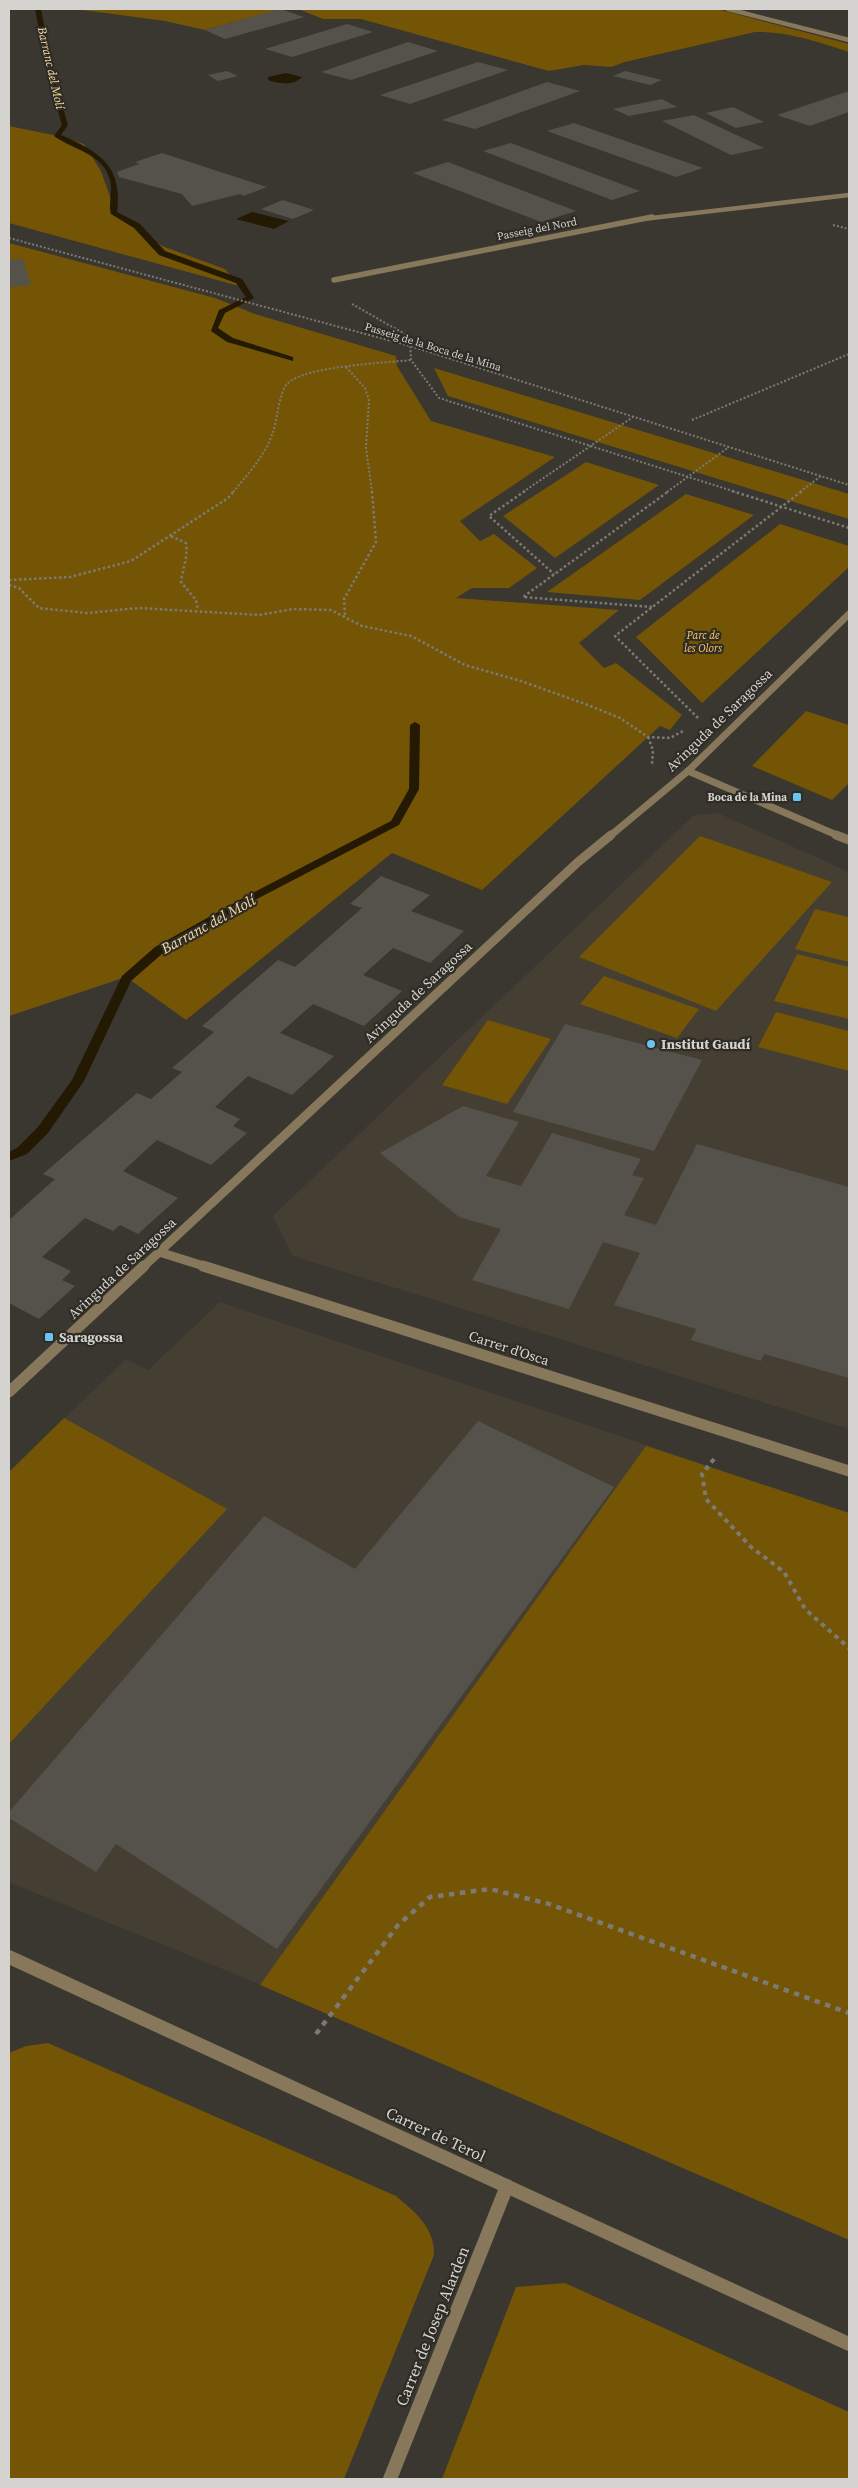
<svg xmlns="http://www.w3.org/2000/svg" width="858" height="2488" viewBox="0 0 858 2488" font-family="'Source Serif 4',serif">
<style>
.built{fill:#453f33}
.green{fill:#735505}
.water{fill:#241903}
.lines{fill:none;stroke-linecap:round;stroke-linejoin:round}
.stream{fill:#241903;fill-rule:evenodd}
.building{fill:#55524b}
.path-far3{stroke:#7d7a75;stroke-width:2;stroke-dasharray:2 2;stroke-linecap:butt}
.path-far2{stroke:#7d7a75;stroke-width:2.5;stroke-dasharray:2.5 2.5;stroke-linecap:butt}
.path-far1{stroke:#7d7a75;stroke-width:4;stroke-dasharray:4.5 4.5;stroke-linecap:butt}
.path{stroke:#7d7a75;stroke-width:4.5;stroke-dasharray:5.5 5.5;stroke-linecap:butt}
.minor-far5{stroke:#87785b;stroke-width:4.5}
.minor-far4{stroke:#87785b;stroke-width:5.5}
.minor-far3{stroke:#87785b;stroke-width:7}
.minor-far2{stroke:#87785b;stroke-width:9}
.minor-far1{stroke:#87785b;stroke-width:11}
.minor{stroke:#87785b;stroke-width:14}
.poi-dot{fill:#6ac3f1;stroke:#2f2c26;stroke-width:2}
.labels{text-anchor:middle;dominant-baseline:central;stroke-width:4.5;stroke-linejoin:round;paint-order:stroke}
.far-street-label{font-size:11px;fill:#d5d3cf;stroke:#2f2c26}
.far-park-label{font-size:11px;font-style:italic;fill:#fdcb65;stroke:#2f2c26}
.far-poi-label{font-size:11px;font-weight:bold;fill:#d5d3cf;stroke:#2f2c26;text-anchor:end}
.far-water-label{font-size:12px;font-style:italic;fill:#f9dca4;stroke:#2f2c26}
.street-label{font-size:14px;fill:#d5d3cf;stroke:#2f2c26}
.poi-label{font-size:14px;font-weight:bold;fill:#d5d3cf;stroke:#2f2c26;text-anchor:start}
.water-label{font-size:15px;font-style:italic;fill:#f9dca4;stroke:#2f2c26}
.near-street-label{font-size:16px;fill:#d5d3cf;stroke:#2f2c26}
</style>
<rect width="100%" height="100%" fill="#3a3630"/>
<g class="built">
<polygon points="718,813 849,872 849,1429 293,1256 273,1216 694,815"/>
<polygon points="220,1302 849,1513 849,2240 281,1993 9,1882 9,1472 126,1359 148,1370"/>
</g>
<g class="green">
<polygon points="75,9 282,9 205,30 165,21"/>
<path d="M298,9H717L849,44V52C818,42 787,31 755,32L625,62L611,67L584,65L549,71L361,19H323Z"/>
<polygon points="9,126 58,136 84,144 101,171 115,211 162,246 225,269 239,286 9,223"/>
<polygon points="9,243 215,298 255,314 396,356 397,366 431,421 555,457 460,521 480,541 494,534 537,568 509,588 472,588 456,598 619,610 579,643 604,668 616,663 682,715 670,730 660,726 482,890 392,853 186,1020 126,977 9,1016"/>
<polygon points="434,368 849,494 849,519 448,396"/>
<polygon points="586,462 659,485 555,558 503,516"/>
<polygon points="686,494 754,515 640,600 547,592"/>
<polygon points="780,524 849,546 849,567 702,703 636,637"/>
<polygon points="806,711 849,725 849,783 832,800 752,766"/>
<polygon points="700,836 832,882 716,1011 579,957"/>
<polygon points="815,909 849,917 849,962 795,949"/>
<polygon points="797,954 849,967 849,1019 774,1001"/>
<polygon points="604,976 699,1009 677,1038 580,1004"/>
<polygon points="776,1012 849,1031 849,1071 758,1047"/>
<polygon points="488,1020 551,1039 507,1104 442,1085"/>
<polygon points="64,1418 227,1509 9,1744 9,1472"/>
<polygon points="646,1446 849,1513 849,2240 260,1985"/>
<path d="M48,2043L396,2196C416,2213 435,2228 434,2255L344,2479H9V2053L26,2046Z"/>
<polygon points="565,2283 849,2412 849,2479 442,2479 516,2287"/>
</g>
<g class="water">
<path d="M286,73L302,77C294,86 279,84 268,80V77Z"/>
<polygon points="252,212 289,221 274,229 236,219"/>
</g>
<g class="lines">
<g class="stream">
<path d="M35,9H41L55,81L68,125L61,135C100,152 123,166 117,212L140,224L165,251L242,279L254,298L225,313L218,328L233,338L293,357V361L227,342L211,331L219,310L246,297L236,283L159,255L134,228L111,214C108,204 113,192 110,180C103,153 73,150 54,136L62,125L49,81Z"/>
<polygon points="415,722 420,725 419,789 399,825 253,901 163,953 131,981 84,1081 48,1133 27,1154 9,1161 9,1152 17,1148 38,1127 72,1080 122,976 155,947 245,897 391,821 409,789 410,725"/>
</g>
</g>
<g class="building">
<polygon points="280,9 304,17 225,39 205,30"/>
<polygon points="347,24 373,32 292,57 265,49"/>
<polygon points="408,42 438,51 351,80 321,72"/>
<polygon points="478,62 508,70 410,104 380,95"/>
<polygon points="227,71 238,76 218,81 208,75"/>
<polygon points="625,71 662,80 650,85 613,76"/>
<polygon points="547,82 580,91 475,129 442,120"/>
<polygon points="849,91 849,112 810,126 777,115"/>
<polygon points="662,99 677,107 629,116 613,109"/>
<polygon points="733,107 764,122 736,128 706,113"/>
<polygon points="694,115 764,148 731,155 662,121"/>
<polygon points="574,123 703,168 676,177 547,131"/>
<polygon points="511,143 640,191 612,200 483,151"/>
<polygon points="162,153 267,187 244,196 240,194 192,206 182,194 119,177 117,172 139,164 135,162"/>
<polygon points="448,162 576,211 541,222 413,173"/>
<polygon points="283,200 314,210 293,219 261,209"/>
<polygon points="23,259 31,285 9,287 9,260"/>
<polygon points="381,876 430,895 411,911 464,931 430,963 393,948 363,975 402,991 364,1026 313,1004 280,1033 334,1056 292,1095 248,1076 215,1107 240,1119 233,1126 247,1133 211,1165 157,1140 123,1171 178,1198 138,1234 120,1225 113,1231 85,1218 42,1257 71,1271 62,1280 75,1286 39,1319 9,1303 9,1220 55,1179 43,1174 137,1093 151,1099 182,1072 172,1068 214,1032 202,1026 278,960 295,967 362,908 350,904"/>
<polygon points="565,1024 702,1060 654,1151 513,1112"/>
<polygon points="463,1106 519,1122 486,1176 521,1186 552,1133 641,1159 632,1175 644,1178 624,1215 656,1225 697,1144 849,1187 849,1378 764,1354 761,1361 691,1340 696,1329 614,1305 640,1253 603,1242 569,1309 472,1280 501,1229 459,1217 380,1153"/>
<polygon points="478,1421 614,1487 277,1949 116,1844 96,1872 9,1818 9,1812 264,1516 355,1569"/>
</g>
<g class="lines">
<g class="path-far3">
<polyline points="833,225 849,229"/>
<polyline points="9,238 410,346 849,485"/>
<polyline points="352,304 410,337 411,360 439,398 736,492"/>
<polyline points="346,367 365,388 369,400 366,448 372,492"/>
<polyline points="692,420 849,354"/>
<path d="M233,492C247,475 264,457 272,435C277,423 279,392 287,384C304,366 384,363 411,360"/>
<polyline points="523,492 633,417"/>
<polyline points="667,492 729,447"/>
<polyline points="800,492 821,476"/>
</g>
<g class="path-far2">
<polyline points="525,491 489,516 554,574"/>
<polyline points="732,491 849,528"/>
<path d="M171,536L186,543C188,559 183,566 181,582L196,600L198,610"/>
<polyline points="9,580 70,577 131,561 228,498 234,491"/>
<polyline points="9,585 19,588 39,608 86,613 139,608 259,615 293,609 331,610 362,626 411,636 465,665 521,681 588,705 620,718 648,737 670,738 685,730"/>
<polyline points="652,607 523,597 669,491"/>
<polyline points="345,615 344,599 376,542 372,491"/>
<polyline points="698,718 615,636 802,491"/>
<polyline points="648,737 653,750 652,764"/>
</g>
<polyline class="path-far1" points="714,1459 702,1474 706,1499 751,1547 784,1572 805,1609 849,1648"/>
<polyline class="path" points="316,2034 398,1925 430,1897 490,1889 549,1904 849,2013"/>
<g class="minor-far5">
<polyline points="728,9 849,40"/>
<polyline points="643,219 849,195"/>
</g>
<polyline class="minor-far4" points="334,280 652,217"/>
<g class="minor-far3">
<polyline points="688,771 839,836"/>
<polyline points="610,836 688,771 849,614"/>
</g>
<g class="minor-far2">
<polyline points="836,835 849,840"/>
<polyline points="159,1252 207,1267"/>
<polyline points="143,1267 578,862 611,835"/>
</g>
<g class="minor-far1">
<polyline points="203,1266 849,1471"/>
<polyline points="9,1392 144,1266"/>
</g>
<g class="minor">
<polyline points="9,1957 849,2344"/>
<polyline points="390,2479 507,2186"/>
</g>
</g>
<g class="poi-dot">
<rect x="792" y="792" width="10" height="10" rx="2.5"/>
<circle cx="651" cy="1044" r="5"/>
<rect x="44" y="1332" width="10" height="10" rx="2.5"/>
</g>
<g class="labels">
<g class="far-street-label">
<text transform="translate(537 229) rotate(-11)">Passeig del Nord</text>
<text transform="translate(433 347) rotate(17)">Passeig de la Boca de la Mina</text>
</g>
<g class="far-park-label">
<text x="703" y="635">Parc de<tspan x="703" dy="13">les Olors</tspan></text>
</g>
<g class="far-poi-label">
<text x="787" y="797">Boca de la Mina</text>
</g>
<g class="far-water-label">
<text transform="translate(51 68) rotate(77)">Barranc del Molí</text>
</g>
<g class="street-label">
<text transform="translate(719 720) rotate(-44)">Avinguda de Saragossa</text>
<text transform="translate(418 992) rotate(-43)">Avinguda de Saragossa</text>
<text transform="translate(122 1268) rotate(-43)">Avinguda de Saragossa</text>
<text transform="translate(509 1348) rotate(18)">Carrer d'Osca</text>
</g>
<g class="poi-label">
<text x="661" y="1044">Institut Gaudí</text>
<text x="59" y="1337">Saragossa</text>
</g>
<g class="water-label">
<text transform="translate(208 924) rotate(-29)">Barranc del Molí</text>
</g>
<g class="near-street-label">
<text transform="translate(436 2134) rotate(25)">Carrer de Terol</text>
<text transform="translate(432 2326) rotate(-68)">Carrer de Josep Alarden</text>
</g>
</g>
<rect width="858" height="2488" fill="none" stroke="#d5d3cf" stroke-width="20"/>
</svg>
